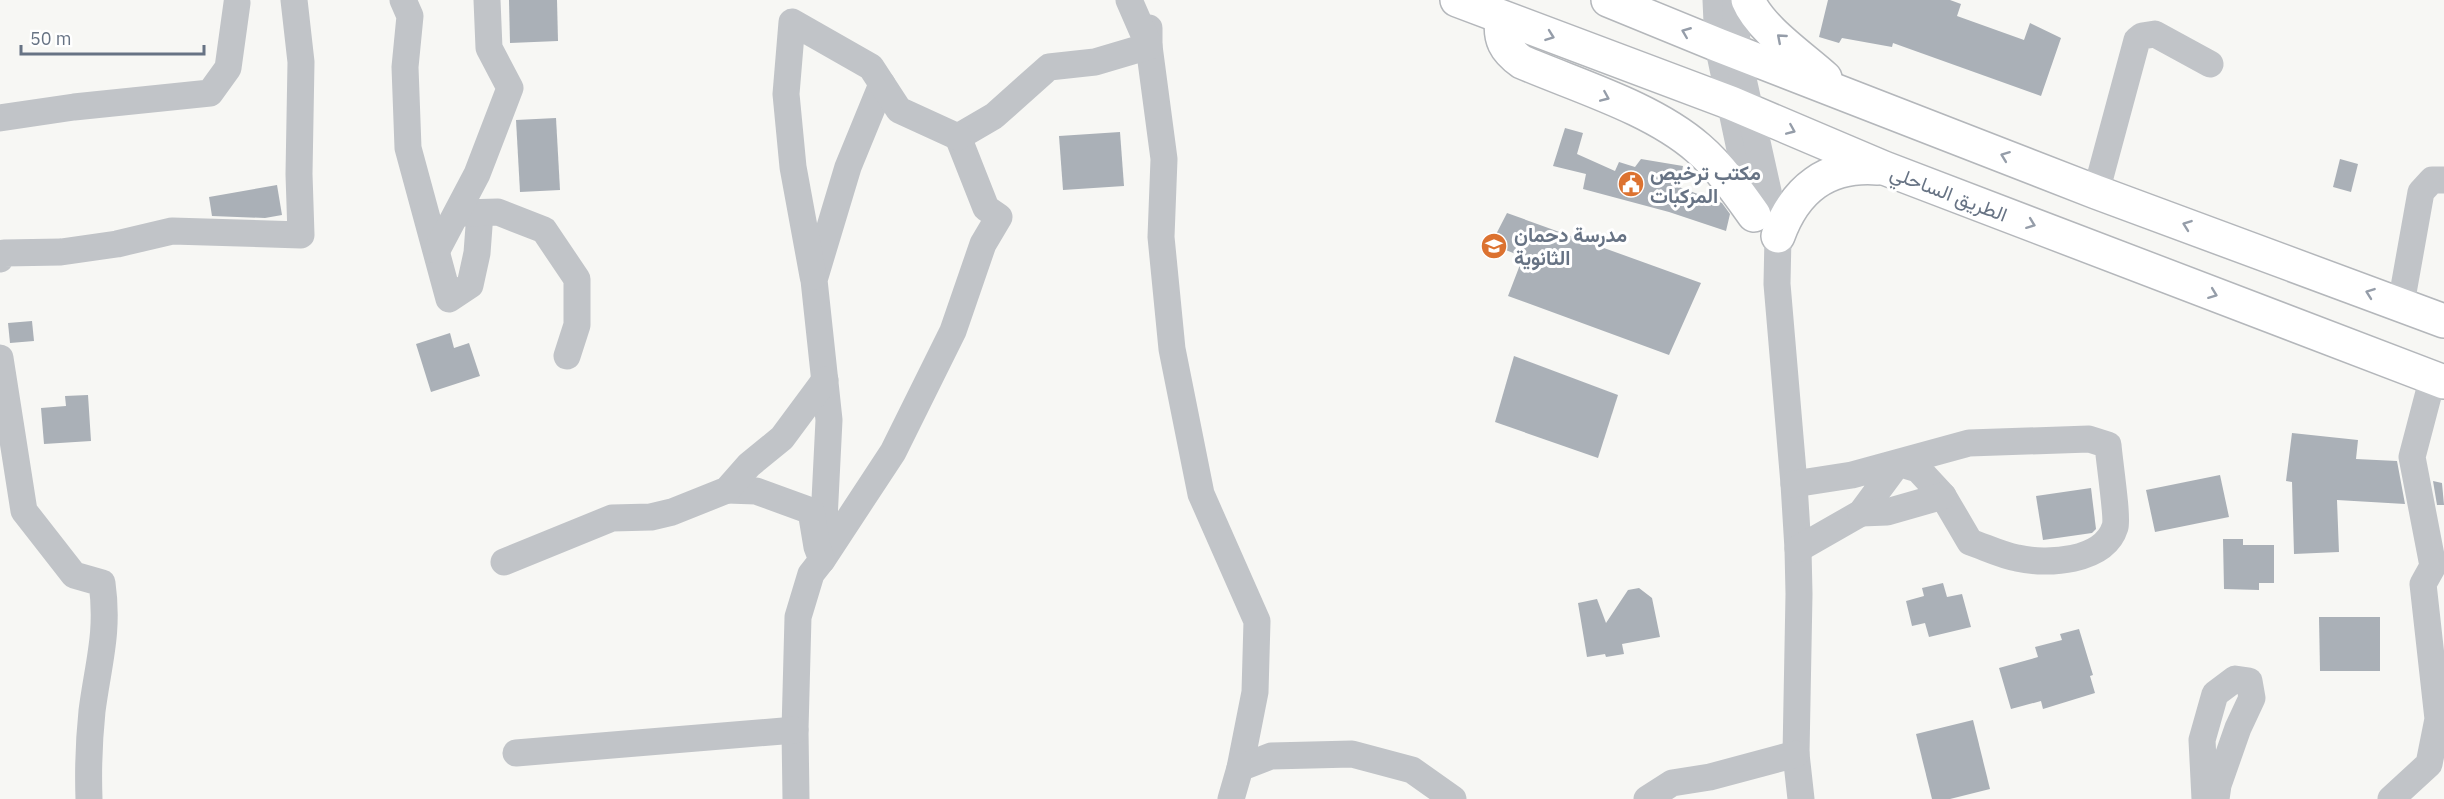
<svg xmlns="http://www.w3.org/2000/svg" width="2444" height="799" viewBox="0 0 2444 799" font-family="'IBM Plex Sans',Vazirmatn,sans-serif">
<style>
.building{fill:#aab0b7}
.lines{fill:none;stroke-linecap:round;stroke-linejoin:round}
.trunk-casing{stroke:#b4b7bb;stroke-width:36}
.minor{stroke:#c1c4c8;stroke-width:27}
.trunk{stroke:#fff;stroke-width:33}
.oneway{stroke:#959da9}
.labels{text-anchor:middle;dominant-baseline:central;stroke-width:6;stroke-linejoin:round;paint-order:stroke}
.poi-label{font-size:20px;font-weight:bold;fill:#677384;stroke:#fff;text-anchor:start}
.street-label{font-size:20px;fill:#677384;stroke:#fff}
</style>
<rect width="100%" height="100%" fill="#f7f7f4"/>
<g class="building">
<polygon points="509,0 557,0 558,41 510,43"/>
<polygon points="1828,0 1950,0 1961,4 1957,16 2024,40 2030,23 2061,38 2041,96 1893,43 1892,47 1842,38 1839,43 1819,37"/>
<polygon points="556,118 560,190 520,192 516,120"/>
<polygon points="1565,128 1583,133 1577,154 1615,171 1619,162 1635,167 1641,159 1683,166 1679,187 1722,203 1730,214 1726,231 1669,212 1583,189 1586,174 1553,166"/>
<polygon points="1120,132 1124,186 1063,190 1059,136"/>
<polygon points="2340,159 2358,164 2351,192 2333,187"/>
<polygon points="277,185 282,215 265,218 212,216 209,197"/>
<polygon points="1507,213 1701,283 1669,355 1508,296 1523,257 1491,244"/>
<polygon points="32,321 34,341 10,343 8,323"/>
<polygon points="450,333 454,348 469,343 480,376 431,392 416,344"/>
<polygon points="1514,356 1618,395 1598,458 1495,422"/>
<polygon points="88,395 91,441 44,444 41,408 66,406 65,396"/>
<polygon points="2292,433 2358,440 2356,459 2397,461 2405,504 2337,500 2339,552 2294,554 2292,482 2286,481"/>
<polygon points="2220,475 2229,517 2155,532 2146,490"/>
<polygon points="2433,481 2442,483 2444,505 2437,505"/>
<polygon points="2091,488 2096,529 2092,533 2043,540 2036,496"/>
<polygon points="2223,539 2243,539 2243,545 2274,545 2274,583 2259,583 2259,590 2224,589"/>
<polygon points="1943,583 1947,597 1962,594 1971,627 1929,637 1925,623 1912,626 1906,601 1924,596 1922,588"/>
<polygon points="1639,588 1652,598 1660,637 1622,644 1624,654 1606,657 1605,654 1587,657 1578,603 1597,599 1606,623 1628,590"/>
<polygon points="2319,617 2380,617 2380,671 2320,671"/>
<polygon points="2079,629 2093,675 2090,676 2095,693 2043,709 2041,701 2011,709 1999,668 2038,657 2035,647 2062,640 2060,634"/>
<polygon points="1973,720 1990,789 1950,799 1932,799 1916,734"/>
</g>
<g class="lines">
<defs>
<g id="trunk">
<polyline points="1457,0 1731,103 1884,168 2444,382"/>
<polyline points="1608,0 1718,45 2096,192 2444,321"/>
<path d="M1748,0C1760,29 1802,57 1825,78"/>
<path d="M1502,18C1499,39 1505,50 1522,62C1578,86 1652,108 1698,148C1720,167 1737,191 1754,215"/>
<path d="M1778,236C1795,189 1827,164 1878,168"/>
</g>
</defs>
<use href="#trunk" class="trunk-casing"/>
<g class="minor">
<polyline points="403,0 410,16 405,67 408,148 449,299 470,285 477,253 480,213"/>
<polyline points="1716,0 1718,45 1753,211"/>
<polyline points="1736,0 1737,52 1778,236 1777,284 1794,484 1798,549 1799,594 1796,754 1801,799"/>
<polyline points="1149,28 1149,46 1164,159 1161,237 1172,349 1201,494 1257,621 1255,692 1240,768"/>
<polyline points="882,84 848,167 814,280 829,420 822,560 893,452 953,331 983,244 999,217 986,208 958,137 994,116 1049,67 1095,62 1149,46 1129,0"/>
<polyline points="0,118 74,107 210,93 228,68 237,3"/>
<polyline points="2096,192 2137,40 2142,36 2155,34 2210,64"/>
<polyline points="463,213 498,212 544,230 577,279 577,325 567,356"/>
<polyline points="437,250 477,174 510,88 489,48 487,0"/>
<polyline points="0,259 4,253 61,252 117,244 172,231 301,235 299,174 301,62 294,0"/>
<polyline points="813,276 793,167 786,94 792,22 871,67 899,110 958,137"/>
<polyline points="2401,304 2421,192 2432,180 2444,180"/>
<path d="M0,358L24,511L74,575L102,583C109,633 98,664 92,711C89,740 88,771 89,799"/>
<path d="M1794,484L1852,475L1969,443L2089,439L2108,445C2109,459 2118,518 2115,527C2104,562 2047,565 2017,558C2001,555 1985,547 1970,542L1943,496L1918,469L1898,463L1861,513L1798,549"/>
<polyline points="727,490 756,491 811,511 817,547 822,560 811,574 798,617 795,730 796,799"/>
<polyline points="1861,513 1887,512 1943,496"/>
<polyline points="504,562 612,518 651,517 672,512 727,490 749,465 782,438 825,380"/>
<polyline points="516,753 795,730"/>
<polyline points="1231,799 1240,768 1271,756 1352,754 1412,770 1453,799"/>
<polyline points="1647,799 1672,783 1710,777 1796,754"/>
<polyline points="2205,799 2202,740 2215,694 2235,679 2249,681 2252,698 2238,728 2218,785 2216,799"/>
<polyline points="2391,799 2429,764 2438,719 2423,584 2433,566 2412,457 2433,377"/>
</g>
<use href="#trunk" class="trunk"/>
</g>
<defs><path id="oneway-chevron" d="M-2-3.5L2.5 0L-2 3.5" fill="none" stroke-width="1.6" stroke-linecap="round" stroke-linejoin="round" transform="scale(1.5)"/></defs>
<g class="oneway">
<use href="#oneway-chevron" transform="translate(1686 32) rotate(-158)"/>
<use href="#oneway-chevron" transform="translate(1550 36) rotate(20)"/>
<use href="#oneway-chevron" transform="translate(1781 38) rotate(-139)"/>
<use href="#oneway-chevron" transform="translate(1605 97) rotate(23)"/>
<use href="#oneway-chevron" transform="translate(1791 130) rotate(23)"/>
<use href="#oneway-chevron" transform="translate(2005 156) rotate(-159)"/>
<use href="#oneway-chevron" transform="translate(2031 224) rotate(21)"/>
<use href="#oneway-chevron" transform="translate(2187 225) rotate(-160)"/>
<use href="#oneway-chevron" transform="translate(2370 293) rotate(-160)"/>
<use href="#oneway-chevron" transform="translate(2213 294) rotate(21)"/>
</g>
<defs>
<symbol id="civic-disc" viewBox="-11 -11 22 22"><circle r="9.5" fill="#dc7230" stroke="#fff"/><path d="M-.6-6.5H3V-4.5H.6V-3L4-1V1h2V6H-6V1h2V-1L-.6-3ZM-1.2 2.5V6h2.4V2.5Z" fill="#fff"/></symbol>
<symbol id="school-disc" viewBox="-11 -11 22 22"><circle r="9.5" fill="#dc7230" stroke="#fff"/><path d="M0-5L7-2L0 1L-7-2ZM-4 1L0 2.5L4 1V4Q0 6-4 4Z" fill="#fff"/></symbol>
</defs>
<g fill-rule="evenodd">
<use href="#civic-disc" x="1616" y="169" width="30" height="30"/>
<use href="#school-disc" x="1479" y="231" width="30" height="30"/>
</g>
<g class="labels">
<g class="poi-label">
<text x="1650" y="172">مكتب ترخيص<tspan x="1650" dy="23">المركبات</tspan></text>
<text x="1514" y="234">مدرسة دحمان<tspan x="1514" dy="23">الثانوية</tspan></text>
</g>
<g class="street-label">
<text transform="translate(1949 193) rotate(21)">الطريق الساحلي</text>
</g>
</g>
<path d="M21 45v9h183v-9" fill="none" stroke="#677384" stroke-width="3"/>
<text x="30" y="45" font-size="18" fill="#677384" stroke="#ffffff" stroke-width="4.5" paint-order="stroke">50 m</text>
</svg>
